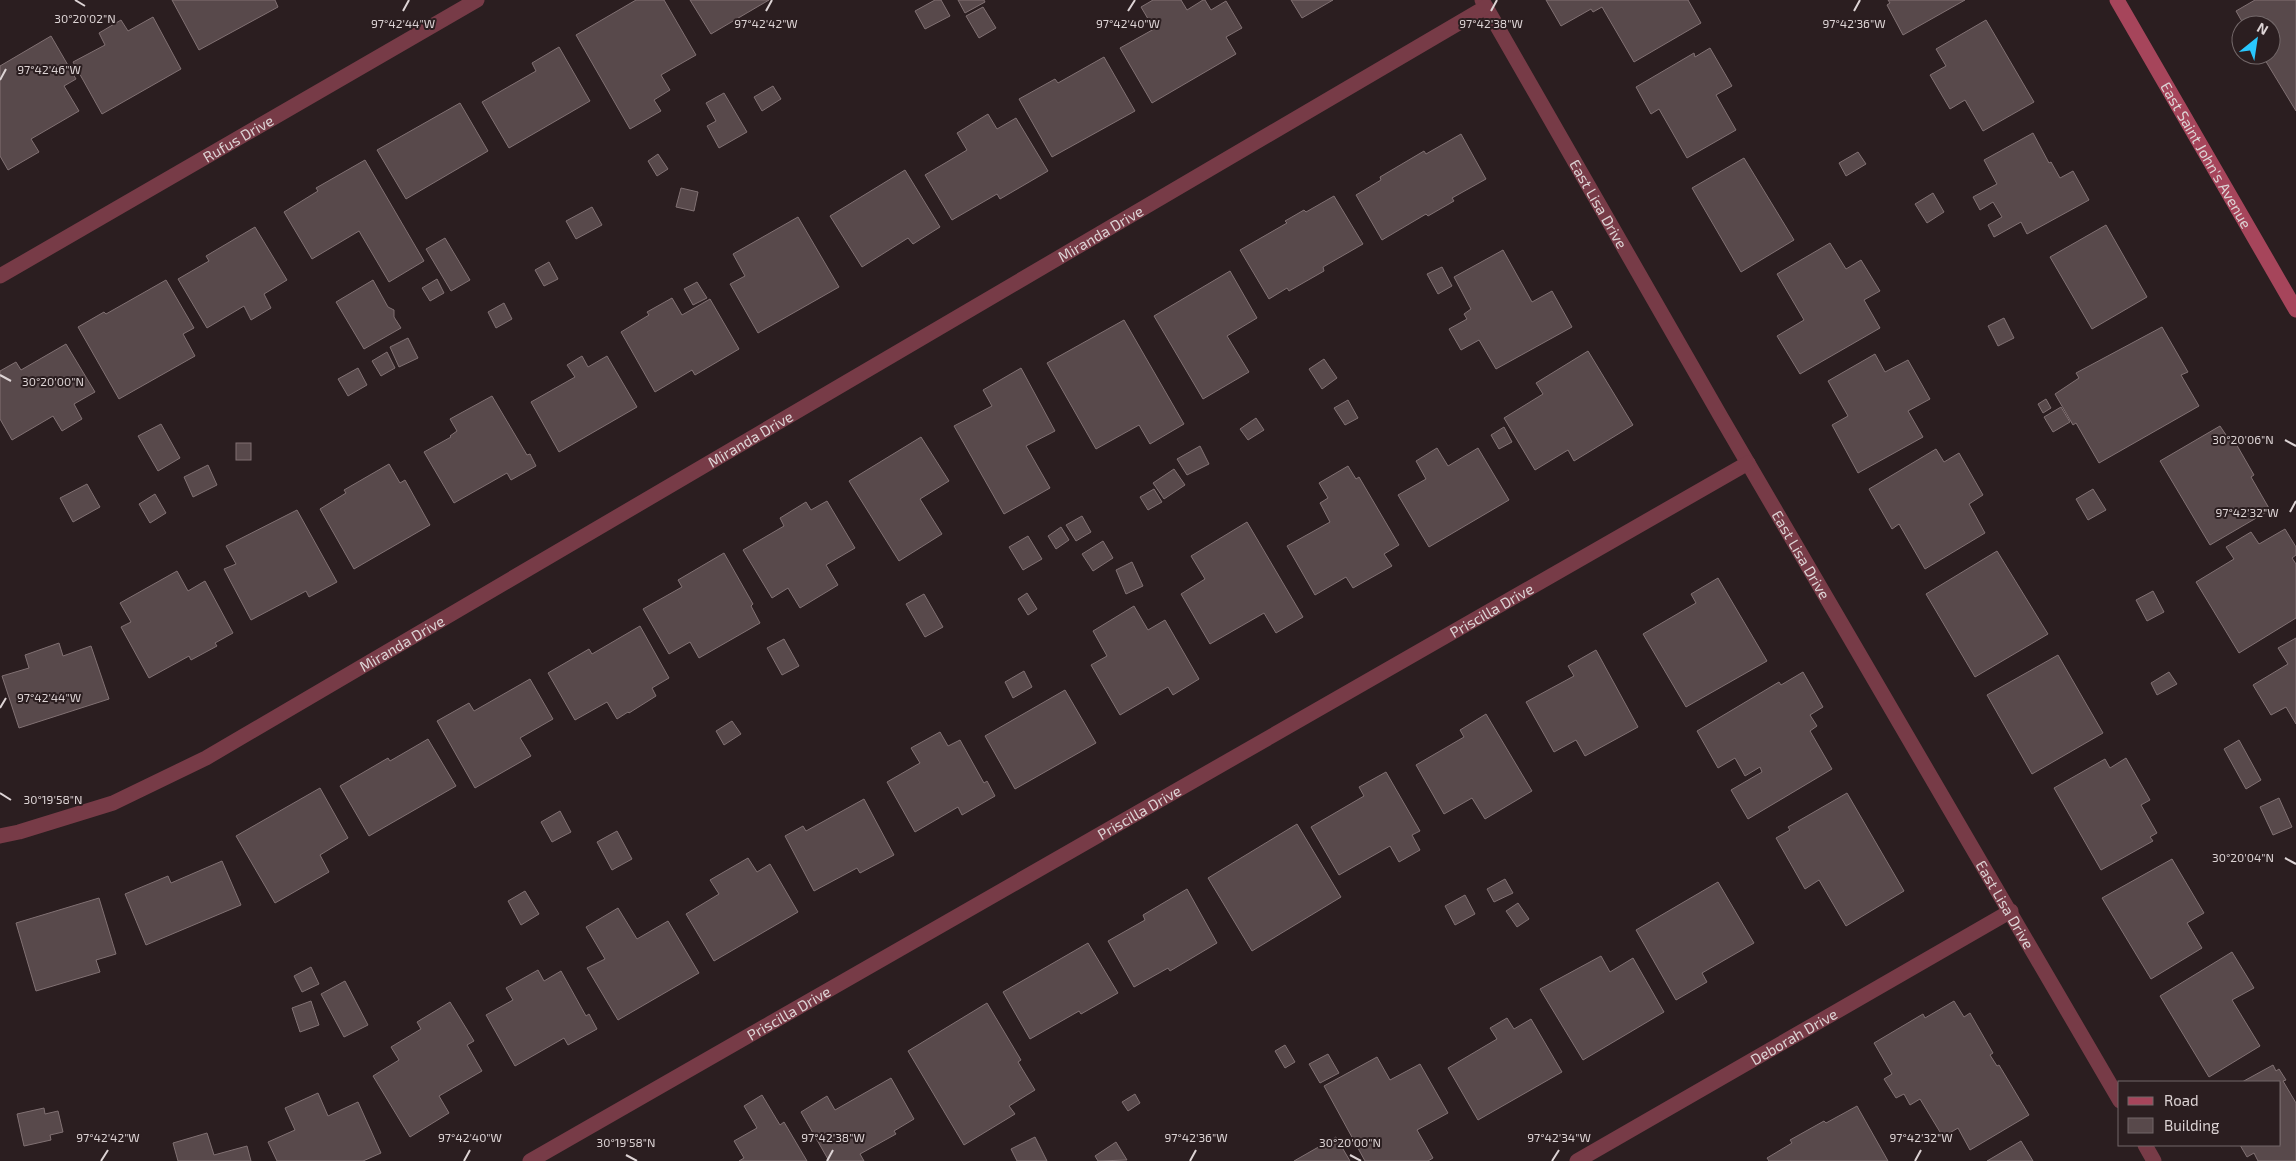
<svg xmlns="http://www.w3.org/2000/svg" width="2296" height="1161" viewBox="0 0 2296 1161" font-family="'Exo 2',sans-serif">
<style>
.building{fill:#58494b;stroke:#817173}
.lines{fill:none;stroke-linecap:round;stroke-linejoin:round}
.street{stroke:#773b47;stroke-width:15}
.secondary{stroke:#a6455b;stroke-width:15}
.ticks{fill:none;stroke:#ddd4d5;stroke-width:2}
.labels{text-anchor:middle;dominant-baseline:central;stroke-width:4;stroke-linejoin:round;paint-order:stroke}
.street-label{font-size:15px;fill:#ddd4d5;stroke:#2b1e20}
.ticks-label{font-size:12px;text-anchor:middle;fill:#ddd4d5;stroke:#2b1e20;stroke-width:4;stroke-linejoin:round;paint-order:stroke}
</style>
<rect width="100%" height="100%" fill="#2b1e20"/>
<g class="building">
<polygon points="172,0 275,0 278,7 199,50"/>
<polygon points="636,0 664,0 696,55 661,75 670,90 654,100 661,111 630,129 576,35"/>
<polygon points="690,0 769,0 711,34"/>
<polygon points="935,0 941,0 950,16 925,29 915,11"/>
<polygon points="958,0 984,0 985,2 965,13"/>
<polygon points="1153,0 1181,0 1187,10 1203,0 1205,0 1211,10 1226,1 1242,28 1226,37 1236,54 1152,103 1120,48 1154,29 1141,7"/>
<polygon points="1291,0 1333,0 1302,18"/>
<polygon points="1546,0 1688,0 1701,23 1634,62 1602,7 1593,12 1591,9 1561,26"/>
<polygon points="1888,0 1965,0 1903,35 1887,5 1890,3"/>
<polygon points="2255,0 2296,0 2296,111 2262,55 2271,55 2271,25 2244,25 2236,11"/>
<polygon points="983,7 996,28 979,38 966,16"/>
<polygon points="153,17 181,69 102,114 73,62 105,45 99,33 121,20 128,31"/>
<polygon points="1986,20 2034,102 1983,131 1965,100 1950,109 1930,75 1946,66 1936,49"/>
<polygon points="51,36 76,79 64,86 79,111 31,139 39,152 8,170 0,156 0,66"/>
<polygon points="559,47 590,101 509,148 482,102 536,71 532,63"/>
<polygon points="1710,48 1732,86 1716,95 1736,130 1687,158 1659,109 1651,114 1636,87 1694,53 1695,57"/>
<polygon points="1104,57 1135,111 1052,157 1019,99 1055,79 1058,83"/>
<polygon points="773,86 781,99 762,111 754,97"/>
<polygon points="724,93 747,132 719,148 707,126 716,121 706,103"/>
<polygon points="460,103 488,151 406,199 377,150"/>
<polygon points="988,114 997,129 1016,118 1048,171 1000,199 997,194 952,220 925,175 967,150 957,133"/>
<polygon points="2033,133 2049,163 2051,162 2060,178 2073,171 2089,200 2027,234 2021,222 1994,237 1988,225 2002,217 1993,202 1980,210 1973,197 1997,184 1984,160"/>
<polygon points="1461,134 1486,179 1452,198 1454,201 1428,216 1426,214 1382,240 1356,195 1381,180 1380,177 1424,151 1426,154"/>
<polygon points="1858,152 1866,164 1846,176 1839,163"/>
<polygon points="658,154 668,169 657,176 648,161"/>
<polygon points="1744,158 1794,240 1741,272 1692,188"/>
<polygon points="365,160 424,261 389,282 359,231 312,259 284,212 318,191 316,188"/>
<polygon points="905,170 940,227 913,244 908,238 862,267 830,216"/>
<polygon points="681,188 698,192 694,211 676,207"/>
<polygon points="1933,193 1944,212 1927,223 1915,204"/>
<polygon points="1334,196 1363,244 1323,267 1324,271 1289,291 1287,288 1269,299 1240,250 1287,223 1285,221 1304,210 1306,212"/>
<polygon points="592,207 602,225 576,239 566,221"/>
<polygon points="798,217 839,287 758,333 730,284 745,276 733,254"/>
<polygon points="2106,225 2147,297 2092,329 2050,257"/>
<polygon points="255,227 287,280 264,294 271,308 251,320 244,306 207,328 178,279 209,261 206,256"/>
<polygon points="445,238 470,280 451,291 426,249"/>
<polygon points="1830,243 1846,269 1861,260 1880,291 1864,300 1880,328 1800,374 1777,336 1804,320 1777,274"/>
<polygon points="1503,250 1532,302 1552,291 1572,327 1496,369 1479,340 1461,350 1449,329 1467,319 1464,314 1471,309 1454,277"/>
<polygon points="549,262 558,279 544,286 535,270"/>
<polygon points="1442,267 1452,286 1438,294 1427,274"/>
<polygon points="1230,271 1257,318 1227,336 1249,372 1203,399 1154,316"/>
<polygon points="437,279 444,293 430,301 422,288"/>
<polygon points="166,280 194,328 183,334 195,356 119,399 78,327 104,312 106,314"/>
<polygon points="373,280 388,307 394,310 394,317 401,328 364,349 336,302"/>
<polygon points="697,282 707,298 693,305 684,289"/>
<polygon points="672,298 682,315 710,299 739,349 695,375 692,370 655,392 621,332 649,315 647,312"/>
<polygon points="504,303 512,319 496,328 488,312"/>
<polygon points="2004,318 2014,338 1998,346 1988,326"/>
<polygon points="1124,320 1184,424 1150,444 1139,425 1096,449 1047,363"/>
<polygon points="2162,327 2188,372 2181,375 2199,406 2099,463 2076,423 2073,425 2055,394 2079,378 2076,373"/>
<polygon points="408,338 418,358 399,367 390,347"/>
<polygon points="66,344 95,392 74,404 82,419 62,431 53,416 12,440 0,419 0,371 16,362 21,370"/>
<polygon points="1588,351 1633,425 1574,461 1568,450 1535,470 1504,418 1543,394 1536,383"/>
<polygon points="387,352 395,368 381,376 372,361"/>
<polygon points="1875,354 1885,372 1908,360 1930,399 1908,411 1923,437 1858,473 1832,425 1848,416 1828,381"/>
<polygon points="582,356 588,367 607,356 637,407 559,452 531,402 575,377 567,365"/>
<polygon points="1324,359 1337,378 1322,389 1309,369"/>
<polygon points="358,368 367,385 348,396 338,379"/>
<polygon points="1021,368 1055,431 1026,446 1050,488 1004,514 954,426 992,406 983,390"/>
<polygon points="492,396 527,455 530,454 536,466 511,480 507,473 454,503 424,452 451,437 450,436 457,431 450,419"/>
<polygon points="2046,399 2051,408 2043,413 2038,404"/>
<polygon points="1348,400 1358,418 1345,425 1334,408"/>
<polygon points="2061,407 2070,422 2053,432 2044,417"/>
<polygon points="1256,418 1264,430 1248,440 1240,429"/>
<polygon points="161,424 180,458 158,471 138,436"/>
<polygon points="2220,426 2232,444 2235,442 2254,475 2251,477 2270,510 2210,545 2160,461"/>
<polygon points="1504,427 1512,442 1499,449 1491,435"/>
<polygon points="921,437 949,481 920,499 942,534 899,561 849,481"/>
<rect x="236" y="443" width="15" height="17"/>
<polygon points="1200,446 1209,464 1187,475 1177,459"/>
<polygon points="1437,448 1448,466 1478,448 1509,500 1429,547 1398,495 1426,479 1416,461"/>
<polygon points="1936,449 1944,462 1959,453 1983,495 1969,504 1985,533 1925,569 1899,524 1892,529 1869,489"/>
<polygon points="389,464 400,483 405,480 430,525 354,569 320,509 346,493 344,490"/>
<polygon points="208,465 217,485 193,497 184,477"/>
<polygon points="1348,466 1356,479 1359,477 1399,545 1384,554 1392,566 1353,588 1346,577 1315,595 1287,546 1330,522 1320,503 1328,498 1319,483"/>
<polygon points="1174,469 1185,485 1164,499 1153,483"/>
<polygon points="87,484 100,507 73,522 60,498"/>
<polygon points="1154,489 1162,502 1148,510 1140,497"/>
<polygon points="2093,489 2106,510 2088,520 2076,499"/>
<polygon points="155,494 166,513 150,523 139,504"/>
<polygon points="827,501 855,548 826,565 838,585 800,608 788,588 772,598 743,550 784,526 780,518 806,502 811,510"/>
<polygon points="297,510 337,582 309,597 306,591 251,620 224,569 236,564 226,546"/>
<polygon points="1082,516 1091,532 1076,541 1066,525"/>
<polygon points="1247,522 1303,617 1276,633 1264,613 1210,644 1181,594 1205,579 1191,556"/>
<polygon points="1061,527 1069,540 1056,549 1048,536"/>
<polygon points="2285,529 2296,547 2296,555 2292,558 2296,564 2296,618 2239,653 2196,582 2234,559 2226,547 2251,532 2259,544"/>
<polygon points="1028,536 1042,559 1023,570 1009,547"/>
<polygon points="1103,541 1113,558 1093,571 1082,554"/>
<polygon points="1997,551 2048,634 1975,677 1926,594"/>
<polygon points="724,553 753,604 751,606 760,623 699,658 690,642 669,654 643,609 682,587 678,580"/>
<polygon points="1132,562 1143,586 1126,594 1116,570"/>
<polygon points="177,571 188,591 205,581 233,633 215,643 217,646 191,660 189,656 149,678 121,627 131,622 120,603"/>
<polygon points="1718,578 1767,661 1686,707 1643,634 1696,603 1691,594"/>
<polygon points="2153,591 2164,612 2147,621 2136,600"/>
<polygon points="1027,593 1037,609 1028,615 1018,599"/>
<polygon points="924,594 943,627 925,637 906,604"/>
<polygon points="1134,606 1148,630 1165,620 1199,679 1173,695 1168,687 1120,715 1091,665 1107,656 1093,631"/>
<polygon points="640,626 669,678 652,688 656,696 629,713 628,712 617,719 607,702 575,720 548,673 589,649 592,654"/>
<polygon points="2296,638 2296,724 2286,707 2271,715 2253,685 2288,664 2278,648"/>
<polygon points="784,639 799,666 782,675 767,648"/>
<polygon points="59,643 63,656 91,646 109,699 19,728 2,676 29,668 25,655"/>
<polygon points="1596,650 1638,727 1585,756 1576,740 1554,752 1526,702 1574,676 1568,666"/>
<polygon points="2058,655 2103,733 2032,774 1987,695"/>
<polygon points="1024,671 1032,687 1013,698 1005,682"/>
<polygon points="1803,672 1823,707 1810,715 1817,726 1810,731 1832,769 1748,819 1731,790 1762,772 1760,767 1745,776 1735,758 1718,768 1697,731 1779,682 1781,685"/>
<polygon points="2169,672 2177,684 2157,695 2151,683"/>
<polygon points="530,679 553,719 520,738 531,756 475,788 437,721 469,703 474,711"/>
<polygon points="1065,690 1096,743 1015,789 985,736"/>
<polygon points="1486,714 1532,791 1485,819 1472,798 1444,814 1416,765 1464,737 1460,730"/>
<polygon points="732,721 741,734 724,745 716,731"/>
<polygon points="940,732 948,746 960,740 984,783 987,781 995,796 962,815 958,807 915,832 887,782 920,763 911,748"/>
<polygon points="428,739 456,786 369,836 340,786 388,758 390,761"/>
<polygon points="2239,740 2261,780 2246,789 2224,749"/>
<polygon points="2126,758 2150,800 2141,805 2157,833 2150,837 2153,841 2101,870 2054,788 2105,759 2110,768"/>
<polygon points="1386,772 1420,831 1412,835 1420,850 1399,862 1390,846 1339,875 1311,827 1364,796 1359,787"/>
<polygon points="320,788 348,838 320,855 329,872 275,903 236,836"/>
<polygon points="1847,793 1904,891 1846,926 1819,880 1805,889 1776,838 1790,830 1788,827"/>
<polygon points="2279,798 2292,827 2273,835 2260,807"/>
<polygon points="864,799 894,855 860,873 857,868 814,891 785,836 803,826 806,831"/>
<polygon points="560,811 571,832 552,842 541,822"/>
<polygon points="1297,824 1341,897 1252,951 1208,878"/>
<polygon points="617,831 632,859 612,870 597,842"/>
<polygon points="748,858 757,872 770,864 798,912 714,961 686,914 719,894 710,880"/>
<polygon points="2172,859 2204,913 2187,923 2202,948 2151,979 2102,898"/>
<polygon points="222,861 241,905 146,945 125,894 168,876 171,883"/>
<polygon points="1505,879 1513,893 1494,902 1487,889"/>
<polygon points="1718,882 1754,943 1702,973 1707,982 1676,1000 1636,930"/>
<polygon points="1187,889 1217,943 1170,971 1168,968 1134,987 1108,941 1145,920 1143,915"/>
<polygon points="525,891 539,914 521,925 508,901"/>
<polygon points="1465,895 1475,914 1455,925 1445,906"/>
<polygon points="99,898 116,954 96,960 100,972 36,991 16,923"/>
<polygon points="1518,903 1529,919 1517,927 1506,911"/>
<polygon points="618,908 637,939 668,921 699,973 618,1020 587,968 605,959 586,927"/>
<polygon points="1088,943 1118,993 1081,1014 1079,1011 1030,1039 1003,992"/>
<polygon points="2232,952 2254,988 2232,1000 2260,1046 2209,1077 2160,996"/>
<polygon points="1601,956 1610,972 1633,958 1664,1012 1583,1060 1540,989"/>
<polygon points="311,967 319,984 302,992 294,976"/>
<polygon points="538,970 544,981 561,971 586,1016 589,1014 597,1029 568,1045 564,1038 515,1066 486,1015 513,1000 506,988"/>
<polygon points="345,981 368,1025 344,1037 321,994"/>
<polygon points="311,1001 319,1025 300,1032 292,1008"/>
<polygon points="1954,1001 1964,1017 1970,1013 1993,1053 1990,1055 1997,1066 1999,1065 2029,1115 1970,1150 1958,1128 1943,1137 1920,1099 1910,1105 1904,1094 1896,1098 1884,1079 1892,1074 1874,1043 1923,1014 1925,1018"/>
<polygon points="450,1002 474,1041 467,1045 482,1071 439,1096 449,1113 410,1137 373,1076 399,1060 391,1047 421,1029 417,1022"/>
<polygon points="987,1003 1021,1060 1018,1062 1035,1090 1009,1106 1015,1114 964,1145 908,1051"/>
<polygon points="1507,1018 1514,1029 1531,1019 1562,1072 1478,1120 1448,1068 1497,1039 1490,1028"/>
<polygon points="1285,1045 1295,1062 1285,1068 1275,1051"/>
<polygon points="1328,1054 1339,1073 1320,1083 1309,1064"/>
<polygon points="1377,1057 1390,1080 1420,1064 1448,1113 1417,1130 1433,1158 1428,1161 1365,1161 1324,1086"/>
<polygon points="2273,1065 2276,1071 2279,1069 2286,1080 2283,1081 2296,1103 2296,1161 2258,1161 2254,1153 2247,1157 2240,1145 2280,1145 2280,1082 2242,1082"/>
<polygon points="891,1078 914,1119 894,1131 896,1134 860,1154 864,1161 829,1161 801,1112 827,1096 835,1110"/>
<polygon points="318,1093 328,1116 358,1102 381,1153 363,1161 277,1161 268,1142 295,1130 285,1108"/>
<polygon points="1135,1094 1140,1103 1128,1111 1122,1102"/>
<polygon points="762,1095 780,1125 784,1122 807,1161 739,1161 744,1158 734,1141 757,1128 744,1106"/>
<polygon points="1857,1106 1888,1161 1769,1161 1767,1158 1792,1143 1790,1140 1824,1121 1826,1123"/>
<polygon points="44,1108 45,1114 58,1111 63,1132 50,1135 51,1140 24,1146 17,1114"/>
<polygon points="207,1133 214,1155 247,1146 251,1161 178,1161 173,1143"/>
<polygon points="1035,1137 1047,1161 1017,1161 1011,1149"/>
<polygon points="1336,1137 1350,1161 1294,1161"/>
<polygon points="2021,1141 2033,1161 1987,1161"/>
<polygon points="1116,1142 1127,1160 1098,1161 1095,1156"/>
</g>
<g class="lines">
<g class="street">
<path id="s1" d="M1482,0L1721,417L2120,1101"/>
<path id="s2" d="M0,276L477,0"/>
<path id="s3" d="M0,836L19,832L113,803L206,758L1486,7"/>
<polyline points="2145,1145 2154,1161"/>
<path id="s4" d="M530,1161L1748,463"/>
<path id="s5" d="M1577,1161L2011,911"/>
</g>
<path class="secondary" id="s6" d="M2117,0L2296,310"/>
</g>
<path class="ticks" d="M75,0L85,6M403,11L409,0M766,11L772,0M1128,11L1135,0M1491,11L1497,0M1854,11L1860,0M0,80L6,69M0,375L11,381M2285,440L2296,446M2290,512L2296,501M0,708L6,698M0,793L11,800M2285,858L2296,864M626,1155L637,1161M1350,1155L1361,1161M101,1161L108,1150M464,1161L470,1150M827,1161L833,1150M1190,1161L1196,1150M1552,1161L1559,1150M1915,1161L1921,1150"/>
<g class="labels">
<g class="street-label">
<text stroke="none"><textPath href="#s2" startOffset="275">Rufus Drive</textPath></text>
<text stroke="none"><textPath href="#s6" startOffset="179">East Saint John's Avenue</textPath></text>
<text stroke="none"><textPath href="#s1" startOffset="235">East Lisa Drive</textPath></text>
<text stroke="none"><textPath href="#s3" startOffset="1258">Miranda Drive</textPath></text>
<text stroke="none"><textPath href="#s3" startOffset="852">Miranda Drive</textPath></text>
<text stroke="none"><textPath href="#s1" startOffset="640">East Lisa Drive</textPath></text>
<text stroke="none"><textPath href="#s4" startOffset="1108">Priscilla Drive</textPath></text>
<text stroke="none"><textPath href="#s3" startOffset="448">Miranda Drive</textPath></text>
<text stroke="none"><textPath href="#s4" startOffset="702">Priscilla Drive</textPath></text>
<text stroke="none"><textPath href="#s1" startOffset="1045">East Lisa Drive</textPath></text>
<text stroke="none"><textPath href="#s4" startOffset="298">Priscilla Drive</textPath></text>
<text stroke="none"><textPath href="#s5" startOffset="250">Deborah Drive</textPath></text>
</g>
</g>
<g class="ticks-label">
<text x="85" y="23">30°20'02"N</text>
<text x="1128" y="28">97°42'40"W</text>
<text x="1491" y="28">97°42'38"W</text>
<text x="403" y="28">97°42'44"W</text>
<text x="766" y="28">97°42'42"W</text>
<text x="1854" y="28">97°42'36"W</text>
<text x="49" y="74">97°42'46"W</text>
<text x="53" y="386">30°20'00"N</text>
<text x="2243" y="444">30°20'06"N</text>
<text x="2247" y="517">97°42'32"W</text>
<text x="49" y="702">97°42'44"W</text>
<text x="53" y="804">30°19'58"N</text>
<text x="2243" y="862">30°20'04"N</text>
<text x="108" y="1142">97°42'42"W</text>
<text x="470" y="1142">97°42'40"W</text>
<text x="833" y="1142">97°42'38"W</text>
<text x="1196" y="1142">97°42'36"W</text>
<text x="1559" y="1142">97°42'34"W</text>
<text x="1921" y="1142">97°42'32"W</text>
<text x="626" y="1147">30°19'58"N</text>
<text x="1350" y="1147">30°20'00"N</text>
</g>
<rect x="2118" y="1081" width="162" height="65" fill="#2b1e20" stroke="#726768"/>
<rect x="2128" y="1097" width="25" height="8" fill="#a6455b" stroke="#726768"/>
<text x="2164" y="1106" font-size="15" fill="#ddd4d5">Road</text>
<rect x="2128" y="1118" width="25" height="15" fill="#58494b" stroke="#726768"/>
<text x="2164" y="1131" font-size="15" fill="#ddd4d5">Building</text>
<g transform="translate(2256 40) rotate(30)"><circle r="24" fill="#2b1e20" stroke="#726768"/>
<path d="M0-4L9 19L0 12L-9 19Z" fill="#29c8ff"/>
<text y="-8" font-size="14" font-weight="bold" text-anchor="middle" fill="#ddd4d5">N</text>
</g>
</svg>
